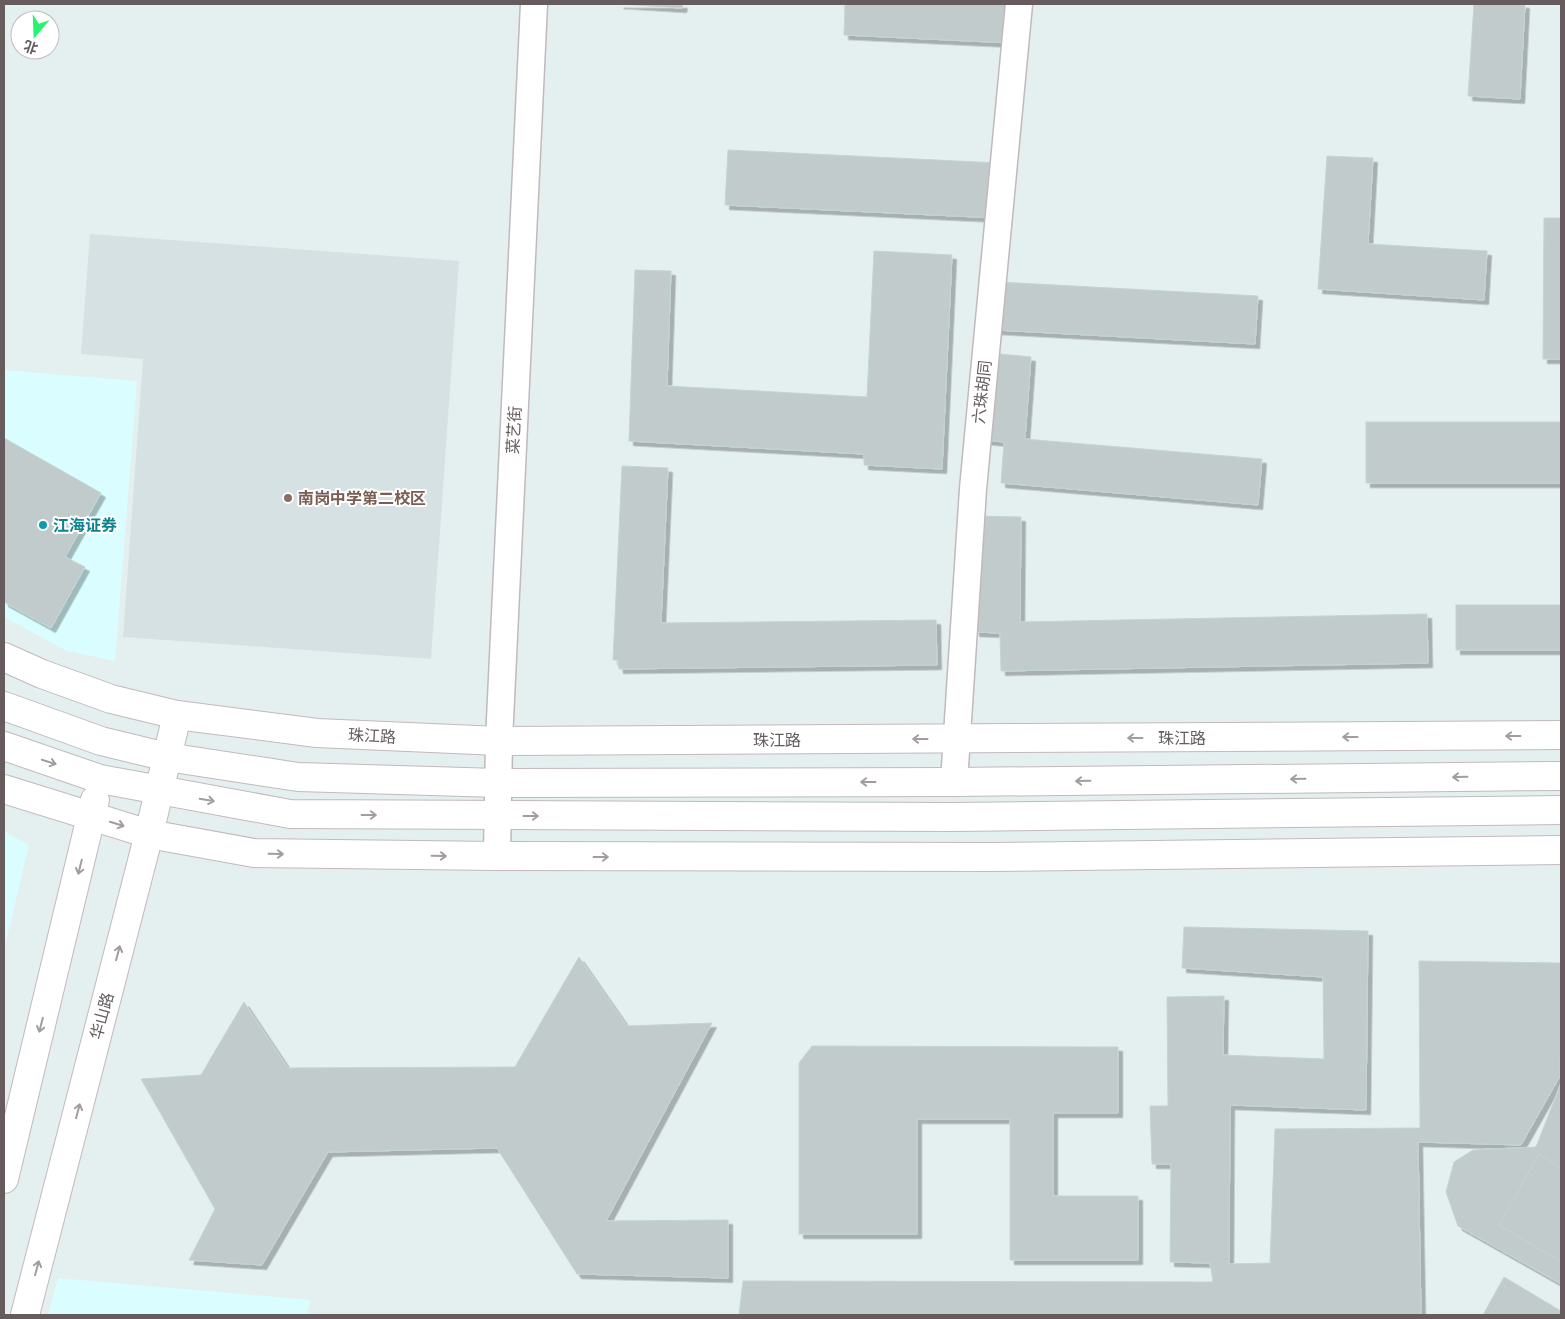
<svg xmlns="http://www.w3.org/2000/svg" width="1565" height="1319" viewBox="0 0 1565 1319" font-family="'Work Sans','Noto Sans SC',sans-serif">
<style>
.commercial{fill:#dafdff}
.education{fill:#d5e1e3}
.building{fill:#c1cbcb;stroke:#c2d5d4;filter:url(#shadow)}
.lines{fill:none;stroke-linecap:round;stroke-linejoin:round}
.street-casing{stroke:#c1b9ba;stroke-width:29}
.secondary-casing{stroke:#c3b9bb;stroke-width:30}
.street{stroke:#fff;stroke-width:26}
.secondary{stroke:#fff;stroke-width:28}
.oneway{stroke:#a39d9e}
.education-dot{fill:#8d6e63;stroke:#fff;stroke-width:2}
.culture-dot{fill:#0f9aa8;stroke:#fff;stroke-width:2}
.labels{text-anchor:middle;dominant-baseline:central;stroke-width:4;stroke-linejoin:round;paint-order:stroke}
.street-label{font-size:16px;fill:#665c5e;stroke:#fff}
.education-label{font-size:16px;font-weight:bold;fill:#785e54;stroke:#fff;text-anchor:start}
.culture-label{font-size:16px;font-weight:bold;fill:#0d838f;stroke:#fff;text-anchor:start}
</style>
<defs>
<filter id="shadow"><feDropShadow dx="4.5" dy="4.5" stdDeviation="0" flood-color="#0004"/></filter>
</defs>
<rect width="100%" height="100%" fill="#e4eff0"/>
<g class="commercial">
<polygon points="4,370 137,381 115,661 67,651 4,617"/>
<polygon points="4,831 29,845 4,950"/>
<polygon points="58,1278 311,1300 307,1315 48,1315"/>
</g>
<polygon class="education" points="90,234 459,261 431,659 123,637 143,359 81,354"/>
<g class="building">
<polygon points="619,4 683,4 682,8"/>
<polygon points="845,4 1013,4 1011,43 844,35"/>
<polygon points="1474,4 1525,4 1520,99 1468,96"/>
<polygon points="728,150 999,163 997,218 725,205"/>
<polygon points="1327,156 1373,158 1368,244 1487,251 1484,300 1318,289"/>
<polygon points="1544,218 1561,218 1561,359 1543,359"/>
<polygon points="874,251 952,255 942,469 864,465 864,454 629,441 635,270 671,271 667,386 867,397"/>
<polygon points="999,282 1258,296 1255,344 996,330"/>
<polygon points="990,353 1031,357 1025,439 1262,459 1258,505 1001,483 1004,442 983,440"/>
<rect x="1366" y="422" width="195" height="61"/>
<polygon points="4,438 101,493 65,557 85,567 51,628 4,602"/>
<polygon points="622,466 668,468 661,623 936,620 937,665 619,669 618,660 613,660"/>
<polygon points="976,516 1021,517 1020,622 1427,614 1428,663 1001,671 1000,633 975,632"/>
<rect x="1456" y="605" width="105" height="45"/>
<polygon points="1184,927 1368,931 1366,1110 1230,1105 1229,1264 1270,1263 1275,1129 1420,1128 1419,961 1561,963 1560,1076 1521,1145 1418,1142 1421,1315 739,1315 743,1281 1213,1282 1210,1263 1170,1262 1171,1164 1152,1164 1150,1106 1168,1106 1167,997 1224,996 1223,1055 1324,1059 1323,977 1182,968"/>
<polygon points="579,957 627,1026 712,1023 606,1221 728,1220 728,1278 577,1274 497,1148 328,1152 262,1265 189,1260 215,1209 141,1079 201,1075 244,1002 288,1068 515,1067"/>
<polygon points="812,1046 1118,1047 1118,1113 1053,1113 1053,1196 1138,1196 1138,1260 1010,1260 1010,1119 917,1119 917,1234 799,1234 799,1063"/>
<polygon points="1561,1083 1561,1284 1458,1226 1446,1192 1454,1162 1473,1150 1536,1147"/>
<polygon points="1539,1154 1561,1168 1561,1262 1499,1225"/>
<polygon points="1504,1277 1561,1311 1561,1315 1483,1315"/>
</g>
<g class="lines">
<defs>
<g id="street">
<polyline points="954,782 973,489 1019,4"/>
<polyline points="497,856 499,741 534,4"/>
</g>
<g id="secondary">
<polyline points="4,657 42,674 111,699 177,715 317,733 499,741 1561,735"/>
<polyline points="4,706 101,741 167,757 298,777 498,783 954,782 1561,776"/>
<polyline points="4,746 100,779 290,814 953,817 1561,810"/>
<polyline points="4,789 149,834 254,853 497,856 990,857 1561,850"/>
<polyline points="4,1179 95,800"/>
<polyline points="25,1315 149,834 177,715"/>
</g>
</defs>
<use href="#street" class="street-casing"/>
<use href="#secondary" class="secondary-casing"/>
<use href="#street" class="street"/>
<use href="#secondary" class="secondary"/>
</g>
<defs><path id="oneway-shaft" d="M-6 0H5M1.5-3L5.5 0L1.5 3" fill="none" stroke-width="1.6" stroke-linecap="round" stroke-linejoin="round" transform="scale(1.25)"/></defs>
<g class="oneway">
<use href="#oneway-shaft" transform="translate(1513 736) rotate(180)"/>
<use href="#oneway-shaft" transform="translate(1350 737) rotate(180)"/>
<use href="#oneway-shaft" transform="translate(1135 738) rotate(180)"/>
<use href="#oneway-shaft" transform="translate(920 739) rotate(180)"/>
<use href="#oneway-shaft" transform="translate(49 762) rotate(18)"/>
<use href="#oneway-shaft" transform="translate(1460 777) rotate(179)"/>
<use href="#oneway-shaft" transform="translate(1298 779) rotate(179)"/>
<use href="#oneway-shaft" transform="translate(1083 781) rotate(179)"/>
<use href="#oneway-shaft" transform="translate(868 782) rotate(180)"/>
<use href="#oneway-shaft" transform="translate(207 800) rotate(10)"/>
<use href="#oneway-shaft" transform="translate(369 815)"/>
<use href="#oneway-shaft" transform="translate(531 816)"/>
<use href="#oneway-shaft" transform="translate(117 824) rotate(17)"/>
<use href="#oneway-shaft" transform="translate(276 854) rotate(1)"/>
<use href="#oneway-shaft" transform="translate(439 856) rotate(1)"/>
<use href="#oneway-shaft" transform="translate(601 857)"/>
<use href="#oneway-shaft" transform="translate(80 867) rotate(104)"/>
<use href="#oneway-shaft" transform="translate(118 953) rotate(-75)"/>
<use href="#oneway-shaft" transform="translate(41 1025) rotate(104)"/>
<use href="#oneway-shaft" transform="translate(78 1111) rotate(-75)"/>
<use href="#oneway-shaft" transform="translate(37 1268) rotate(-75)"/>
</g>
<circle class="education-dot" cx="288" cy="498" r="5"/>
<circle class="culture-dot" cx="43" cy="525" r="5"/>
<g class="labels">
<g class="street-label">
<text transform="translate(982 392) rotate(-84)">六珠胡同</text>
<text transform="translate(514 430) rotate(-87)">菜艺街</text>
<text transform="translate(372 736) rotate(3)">珠江路</text>
<text x="1182" y="738">珠江路</text>
<text x="777" y="740">珠江路</text>
<text transform="translate(102 1016) rotate(-75)">华山路</text>
</g>
<g class="education-label">
<text x="298" y="498">南岗中学第二校区</text>
</g>
<g class="culture-label">
<text x="53" y="525">江海证券</text>
</g>
</g>
<rect width="1565" height="1319" fill="none" stroke="#665c5e" stroke-width="10"/>
<g transform="translate(35 35) rotate(199)"><circle r="24" fill="#ffffff" stroke="#c2bebf"/>
<path d="M0-4L9 19L0 12L-9 19Z" fill="#25f46e"/>
<text y="-8" font-size="14" font-weight="bold" text-anchor="middle" fill="#665c5e">北</text>
</g>
</svg>
